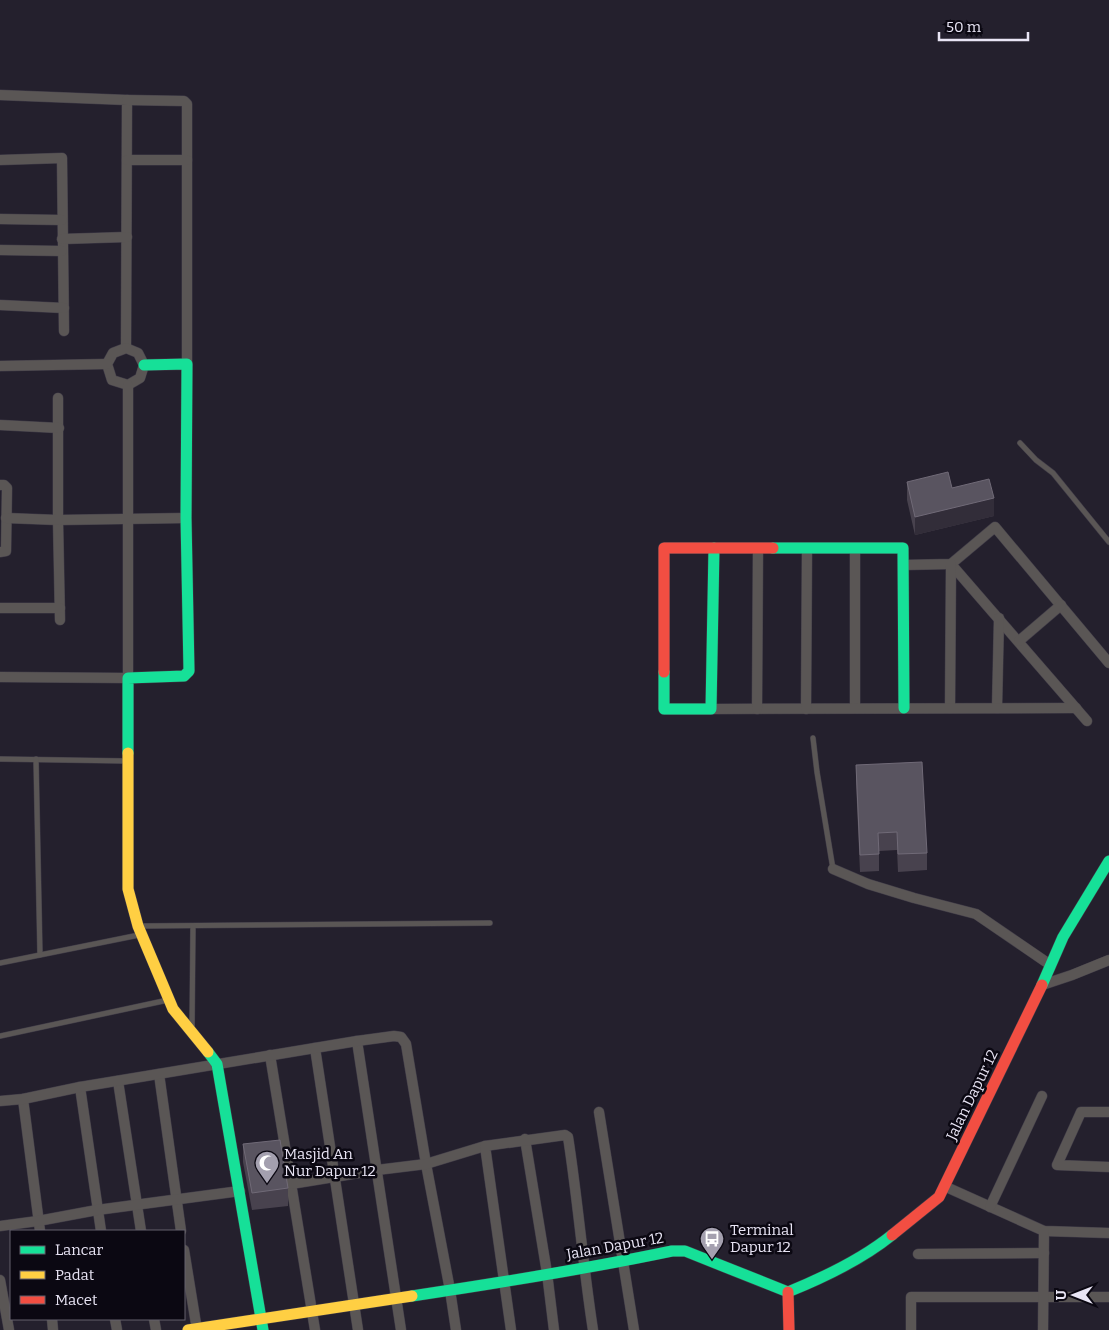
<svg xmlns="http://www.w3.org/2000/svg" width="1109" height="1330" viewBox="0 0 1109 1330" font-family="Bitter,serif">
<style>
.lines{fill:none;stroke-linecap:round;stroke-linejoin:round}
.lane-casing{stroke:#403c48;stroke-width:6}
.street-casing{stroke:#403c48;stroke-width:11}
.fast-casing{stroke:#403c48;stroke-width:12}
.slow-casing{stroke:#403c48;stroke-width:12}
.jam-casing{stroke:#403c48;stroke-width:12}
.lane{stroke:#5a5655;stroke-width:5}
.street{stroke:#5a5655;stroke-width:10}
.fast{stroke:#16e098;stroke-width:11}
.slow{stroke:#ffcf43;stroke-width:11}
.jam{stroke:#f24e42;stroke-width:11}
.wall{fill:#48424e}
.shaded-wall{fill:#322d39}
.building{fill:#595460;stroke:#706a77}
.labels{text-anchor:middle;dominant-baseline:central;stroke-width:5;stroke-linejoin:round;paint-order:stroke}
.street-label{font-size:15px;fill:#e9e5f5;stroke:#0b0812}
.poi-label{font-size:15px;fill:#e9e5f5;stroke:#0b0812;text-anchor:start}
</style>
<rect width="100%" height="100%" fill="#24202d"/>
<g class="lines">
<defs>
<g id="lane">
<polyline points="1020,443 1036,460 1053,473 1109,542"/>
<polyline points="813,738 817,772 833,869"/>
<polyline points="0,759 127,761"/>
<polyline points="36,759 40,955"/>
<polyline points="141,926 490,923"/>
<polyline points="0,963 139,935"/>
<polyline points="192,1028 193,926"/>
<polyline points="0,1036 168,1000"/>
</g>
<g id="street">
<polyline points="0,95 127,100 126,348"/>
<polyline points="127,100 184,101 187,104 187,364"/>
<polyline points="0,160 62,158 64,331"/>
<polyline points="127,160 187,160"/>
<polyline points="0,219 62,220"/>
<polyline points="62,239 127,237"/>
<polyline points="0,250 62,251"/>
<polyline points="0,305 64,308"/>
<polygon points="126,348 138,353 144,365 140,378 128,385 112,380 107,364 113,353"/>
<polyline points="0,366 107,364"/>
<polyline points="58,398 58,520 60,620"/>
<polyline points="0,425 59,428"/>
<polyline points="0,485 4,485 7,488 6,551 0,552"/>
<polyline points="6,518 58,520 186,518"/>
<polyline points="855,548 855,708"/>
<polyline points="951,564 1087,721"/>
<polyline points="903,565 951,564 995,527 1109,663"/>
<polyline points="0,608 60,608"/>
<polyline points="1019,641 1061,605"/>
<polyline points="0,677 128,678 128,385"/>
<polyline points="950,708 951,564"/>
<polyline points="997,708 999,618"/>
<polyline points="711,709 1076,708"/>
<polyline points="757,709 758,548"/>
<polyline points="806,709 807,548"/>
<polyline points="833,869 868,884 914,898 976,914 1049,964"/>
<polyline points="1042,985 1072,975 1109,960"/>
<polyline points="357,1041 401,1330"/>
<polyline points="315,1048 358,1330"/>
<polyline points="270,1055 315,1330"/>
<polyline points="159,1074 181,1231"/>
<polyline points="118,1081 141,1231"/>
<polyline points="80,1087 101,1231"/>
<polyline points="23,1099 40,1231"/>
<polyline points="0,1101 23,1099 80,1087 357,1041 394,1036 401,1037 406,1044 426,1164 450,1290 456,1330"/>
<polyline points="599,1112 634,1330"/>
<polyline points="1109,1112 1081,1112 1057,1165 1109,1167"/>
<polyline points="525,1139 547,1273 554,1330"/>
<polyline points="291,1184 377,1170 426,1164 485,1146"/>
<polyline points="944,1186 1044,1231 1109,1233"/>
<polyline points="990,1207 1042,1096"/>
<polyline points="0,1226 38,1221 97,1210 240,1191"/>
<polyline points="184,1250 197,1330"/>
<polyline points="918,1254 1044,1253"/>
<polyline points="0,1280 9,1330"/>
<polyline points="52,1319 53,1330"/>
<polyline points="115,1319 117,1330"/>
<polyline points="154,1319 156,1330"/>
<path d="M511,1330L485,1146L565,1135L568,1137C578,1201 583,1266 593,1330"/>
<polyline points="911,1330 911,1297 1109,1297"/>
<polyline points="1043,1330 1044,1231"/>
</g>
<g id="fast">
<polyline points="773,548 903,548 904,708"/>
<polyline points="664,672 664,709 711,709 714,548"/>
<polyline points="128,753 128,678 184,676 189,671 186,518 187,364 144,365"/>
<polyline points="1042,985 1063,937 1109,861"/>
<polyline points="208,1052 217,1064 263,1330"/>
<path d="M412,1296C499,1283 586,1269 672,1251H685L788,1292C825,1277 861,1260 892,1235"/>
</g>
<g id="slow">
<polyline points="128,753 128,889 138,926 173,1009 208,1052"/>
<polyline points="188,1330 412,1296"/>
</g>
<g id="jam">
<polyline points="664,672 664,548 773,548"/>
<polyline points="892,1235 939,1197 1042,985"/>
<polyline points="788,1292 789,1330"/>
</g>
</defs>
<use href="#lane" class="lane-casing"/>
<use href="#street" class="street-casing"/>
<use href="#fast" class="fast-casing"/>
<use href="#slow" class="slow-casing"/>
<use href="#jam" class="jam-casing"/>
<use href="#lane" class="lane"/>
<use href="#street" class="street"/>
<use href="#fast" class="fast"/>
<use href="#slow" class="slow"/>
<use href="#jam" class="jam"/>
</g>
<g class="wall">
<polygon points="907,482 952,488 994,516 915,535 907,500"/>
<polygon points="856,765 927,853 927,870 898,872 897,850 879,851 879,871 860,872 856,783"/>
<polygon points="243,1144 288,1188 288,1206 252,1210 243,1162"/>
</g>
<polygon class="shaded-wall" points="994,498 994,516 915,535 915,517"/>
<g class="building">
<polygon points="948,472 952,488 989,479 994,498 915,517 907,482"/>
<polygon points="922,762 927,853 898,854 897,832 878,833 879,854 860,855 856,765"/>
<polygon points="280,1140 288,1188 252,1193 243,1144"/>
</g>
<defs>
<symbol id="mosque-pin" viewBox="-11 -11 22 30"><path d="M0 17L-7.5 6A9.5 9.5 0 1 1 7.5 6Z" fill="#a4a0af" stroke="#0b0812"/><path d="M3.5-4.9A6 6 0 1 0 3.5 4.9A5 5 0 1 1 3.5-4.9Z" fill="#fff"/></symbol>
<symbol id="bus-pin" viewBox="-11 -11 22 30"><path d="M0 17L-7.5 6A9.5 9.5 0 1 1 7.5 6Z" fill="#a4a0af" stroke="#0b0812"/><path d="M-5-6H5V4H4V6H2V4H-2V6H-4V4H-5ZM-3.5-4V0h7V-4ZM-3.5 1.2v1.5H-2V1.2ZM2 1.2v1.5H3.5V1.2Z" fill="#fff"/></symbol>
</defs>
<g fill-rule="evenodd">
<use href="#mosque-pin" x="253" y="1149" width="28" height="38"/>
<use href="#bus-pin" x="698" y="1225" width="28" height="38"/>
</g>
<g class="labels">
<g class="street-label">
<text transform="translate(972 1095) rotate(-64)">Jalan Dapur 12</text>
<text transform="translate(615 1246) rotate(-10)">Jalan Dapur 12</text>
</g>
<g class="poi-label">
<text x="284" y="1154">Masjid An<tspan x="284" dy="17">Nur Dapur 12</tspan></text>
<text x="730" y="1230">Terminal<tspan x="730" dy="17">Dapur 12</tspan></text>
</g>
</g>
<rect x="10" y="1230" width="175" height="90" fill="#0b0812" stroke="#64606d"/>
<rect x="20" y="1246" width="25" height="8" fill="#16e098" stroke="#64606d"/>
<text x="55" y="1255" font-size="15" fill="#e9e5f5">Lancar</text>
<rect x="20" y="1271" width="25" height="8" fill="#ffcf43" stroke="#64606d"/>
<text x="55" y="1280" font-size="15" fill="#e9e5f5">Padat</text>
<rect x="20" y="1296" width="25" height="8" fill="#f24e42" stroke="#64606d"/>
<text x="55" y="1305" font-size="15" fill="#e9e5f5">Macet</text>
<g transform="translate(1074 1295) rotate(270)" stroke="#0b0812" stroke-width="4" paint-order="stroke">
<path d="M0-4L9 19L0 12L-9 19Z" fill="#e9e5f5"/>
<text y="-8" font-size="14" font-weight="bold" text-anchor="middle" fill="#e9e5f5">U</text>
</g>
<path d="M939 32v8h89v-8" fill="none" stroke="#e9e5f5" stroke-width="2.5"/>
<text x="946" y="32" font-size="15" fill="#e9e5f5" stroke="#0b0812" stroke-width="4" paint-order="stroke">50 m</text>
</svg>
